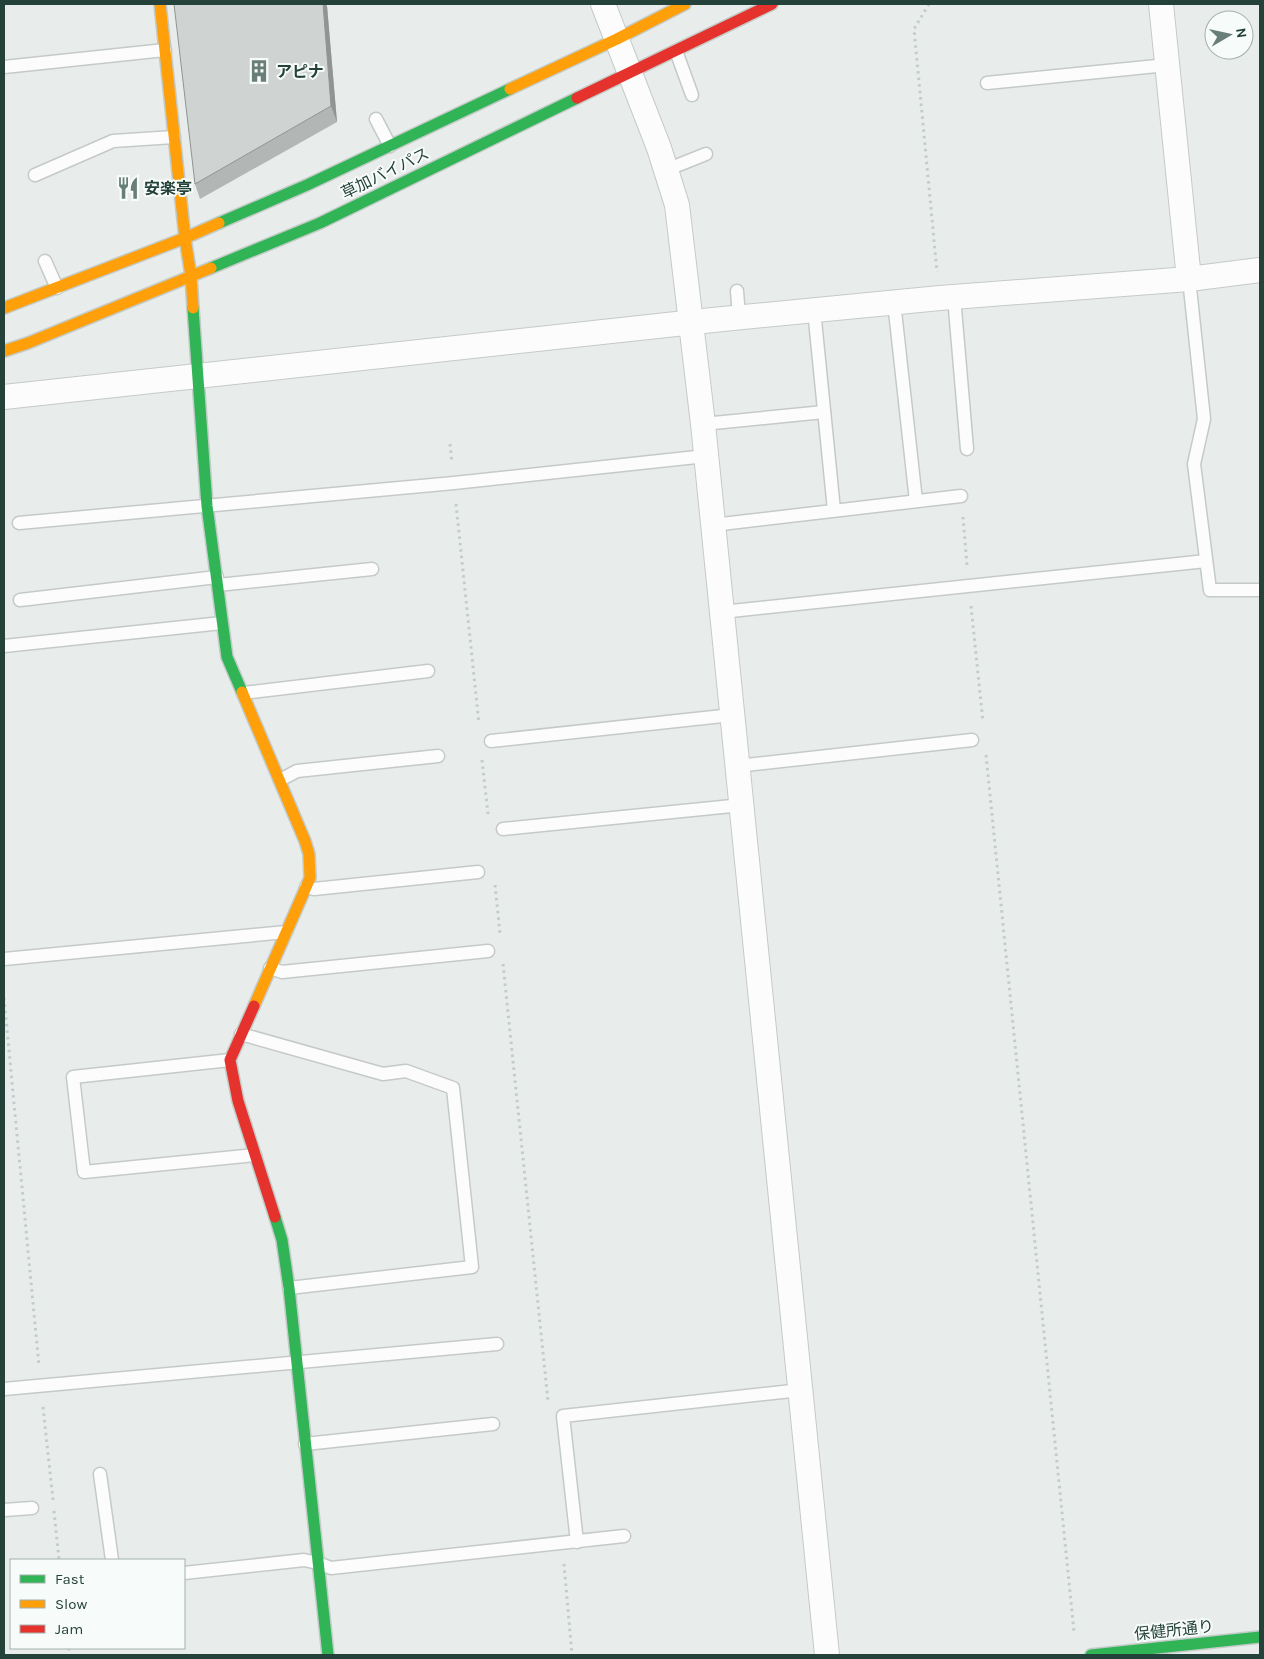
<svg xmlns="http://www.w3.org/2000/svg" width="1264" height="1659" viewBox="0 0 1264 1659" font-family="Karla,'Noto Sans JP',sans-serif">
<style>
.lines{fill:none;stroke-linecap:round;stroke-linejoin:round}
.lane-casing{stroke:#c5cac8;stroke-width:15}
.street-casing{stroke:#c5cac8;stroke-width:26}
.fast-casing{stroke:#c3cbc8;stroke-width:14}
.slow-casing{stroke:#c3cbc8;stroke-width:14}
.jam-casing{stroke:#c3cbc8;stroke-width:14}
.path{stroke:#c3ccca;stroke-width:3;stroke-dasharray:2.5 4;stroke-linecap:butt}
.lane{stroke:#fcfcfc;stroke-width:12}
.street{stroke:#fcfcfc;stroke-width:24}
.fast{stroke:#30b455;stroke-width:11}
.slow{stroke:#ff9f0a;stroke-width:11}
.jam{stroke:#e5322d;stroke-width:11}
.wall{fill:#b2b6b5}
.shaded-wall{fill:#919493}
.building{fill:#cfd4d2;stroke:#919493}
.labels{text-anchor:middle;dominant-baseline:central;stroke-width:4;stroke-linejoin:round;paint-order:stroke}
.poi-label{font-size:16px;font-weight:bold;fill:#24423a;stroke:#f7fbf9;text-anchor:start}
.street-label{font-size:16px;fill:#24423a;stroke:#f7fbf9}
</style>
<rect width="100%" height="100%" fill="#e8edeb"/>
<g class="lines">
<defs>
<g id="lane">
<polyline points="676,51 692,95"/>
<polyline points="4,67 165,50"/>
<polyline points="987,83 1167,65"/>
<polyline points="376,119 390,146"/>
<polyline points="666,170 706,154"/>
<polyline points="35,175 113,141 174,137"/>
<polyline points="45,261 57,288"/>
<polyline points="1189,279 1204,419 1194,464 1210,590 1260,590"/>
<polyline points="737,291 739,317"/>
<polyline points="954,297 967,449"/>
<polyline points="894,302 916,501"/>
<polyline points="814,310 834,510"/>
<polyline points="703,424 824,412"/>
<polyline points="19,523 454,483 706,456"/>
<polyline points="713,525 961,496"/>
<polyline points="218,585 372,569"/>
<polyline points="20,600 217,577"/>
<polyline points="722,612 1206,561"/>
<polyline points="4,646 222,623"/>
<polyline points="243,693 428,671"/>
<polyline points="491,741 732,715"/>
<polyline points="737,766 972,740"/>
<polyline points="280,780 297,771 438,756"/>
<polyline points="503,829 742,805"/>
<polyline points="306,887 314,889 478,872"/>
<polyline points="4,959 286,932"/>
<polyline points="270,968 282,972 488,951"/>
<polyline points="241,1034 383,1074 406,1071 453,1088 472,1267 289,1288"/>
<polyline points="230,1060 73,1077 84,1172 255,1155"/>
<polyline points="4,1389 497,1344"/>
<polyline points="305,1444 493,1424"/>
<polyline points="100,1474 112,1560"/>
<polyline points="4,1510 32,1508"/>
<polyline points="577,1542 563,1416 801,1390"/>
<polyline points="184,1573 304,1560 318,1563 331,1568 624,1536"/>
</g>
<g id="street">
<polyline points="603,4 659,148 677,205 703,424 827,1655"/>
<polyline points="1161,4 1189,279"/>
<polyline points="4,397 713,320 940,298 1189,279 1260,270"/>
</g>
<g id="fast">
<polyline points="219,223 307,185 510,89"/>
<polyline points="211,268 320,223 577,98"/>
<polyline points="193,308 207,506 227,657 242,692"/>
<polyline points="275,1217 282,1240 289,1288 328,1655"/>
<polyline points="1091,1655 1260,1637"/>
</g>
<g id="slow">
<polyline points="160,4 185,238 191,276 193,308"/>
<polyline points="510,89 617,39 685,4"/>
<polyline points="4,308 185,238 219,223"/>
<polyline points="4,351 28,343 211,268"/>
<polyline points="242,692 305,841 309,854 310,878 254,1006"/>
</g>
<g id="jam">
<polyline points="577,98 772,4"/>
<polyline points="254,1006 230,1060 238,1101 275,1217"/>
</g>
</defs>
<use href="#lane" class="lane-casing"/>
<use href="#street" class="street-casing"/>
<use href="#fast" class="fast-casing"/>
<use href="#slow" class="slow-casing"/>
<use href="#jam" class="jam-casing"/>
<g class="path">
<polyline points="929,4 914,29 937,272"/>
<polyline points="450,444 452,463"/>
<polyline points="456,504 479,724"/>
<polyline points="963,517 967,565"/>
<polyline points="971,606 983,722"/>
<polyline points="986,755 1074,1632"/>
<polyline points="482,760 488,814"/>
<polyline points="495,885 500,933"/>
<polyline points="503,964 548,1401"/>
<polyline points="4,998 39,1366"/>
<polyline points="43,1407 53,1500"/>
<polyline points="54,1511 59,1560"/>
<polyline points="564,1564 572,1655"/>
<polyline points="69,1648 69,1655"/>
</g>
<use href="#lane" class="lane"/>
<use href="#street" class="street"/>
<use href="#fast" class="fast"/>
<use href="#slow" class="slow"/>
<use href="#jam" class="jam"/>
</g>
<polygon class="wall" points="327,6 337,122 200,199 195,184"/>
<polygon class="shaded-wall" points="323,4 326,4 327,6 337,122 331,106"/>
<polygon class="building" points="174,4 323,4 331,106 195,184"/>
<defs>
<symbol id="building-bare" viewBox="-9 -9 18 18"><path d="M-4-6H4V6H1V3H-1V6H-4ZM-2.5-4.3h1.7v1.8h-1.7ZM.8-4.3h1.7v1.8H.8ZM-2.5-1h1.7V.8h-1.7ZM.8-1h1.7V.8H.8Z" fill="#697e78" stroke="#f7fbf9" stroke-width="2.5" paint-order="stroke"/></symbol>
<symbol id="restaurant-bare" viewBox="-9 -9 18 18"><path d="M-5-6h1v4h1v-4h1v4h1v-4h1v5L-1.5 .5V6h-2V.5L-5-1ZM5-6V6H3V1.5H1.5Q1.5-4 5-6Z" fill="#697e78" stroke="#f7fbf9" stroke-width="2.5" paint-order="stroke"/></symbol>
</defs>
<g fill-rule="evenodd">
<use href="#building-bare" x="243" y="55" width="32" height="32"/>
<use href="#restaurant-bare" x="112" y="172" width="32" height="32"/>
</g>
<g class="labels">
<g class="poi-label">
<text x="276" y="71">アピナ</text>
<text x="144" y="188">安楽亭</text>
</g>
<g class="street-label">
<text transform="translate(385 173) rotate(-26)">草加バイパス</text>
<text transform="translate(1174 1630) rotate(-6)">保健所通り</text>
</g>
</g>
<rect width="1264" height="1659" fill="none" stroke="#24423a" stroke-width="10"/>
<rect x="10" y="1559" width="175" height="90" fill="#f7fbf9" stroke="#a3b1ad"/>
<rect x="20" y="1575" width="25" height="8" fill="#30b455" stroke="#a3b1ad"/>
<text x="55" y="1584" font-size="15" fill="#24423a">Fast</text>
<rect x="20" y="1600" width="25" height="8" fill="#ff9f0a" stroke="#a3b1ad"/>
<text x="55" y="1609" font-size="15" fill="#24423a">Slow</text>
<rect x="20" y="1625" width="25" height="8" fill="#e5322d" stroke="#a3b1ad"/>
<text x="55" y="1634" font-size="15" fill="#24423a">Jam</text>
<g transform="translate(1229 35) rotate(81)"><circle r="24" fill="#f7fbf9" stroke="#a3b1ad"/>
<path d="M0-4L9 19L0 12L-9 19Z" fill="#697e78"/>
<text y="-8" font-size="14" font-weight="bold" text-anchor="middle" fill="#24423a">N</text>
</g>
</svg>
